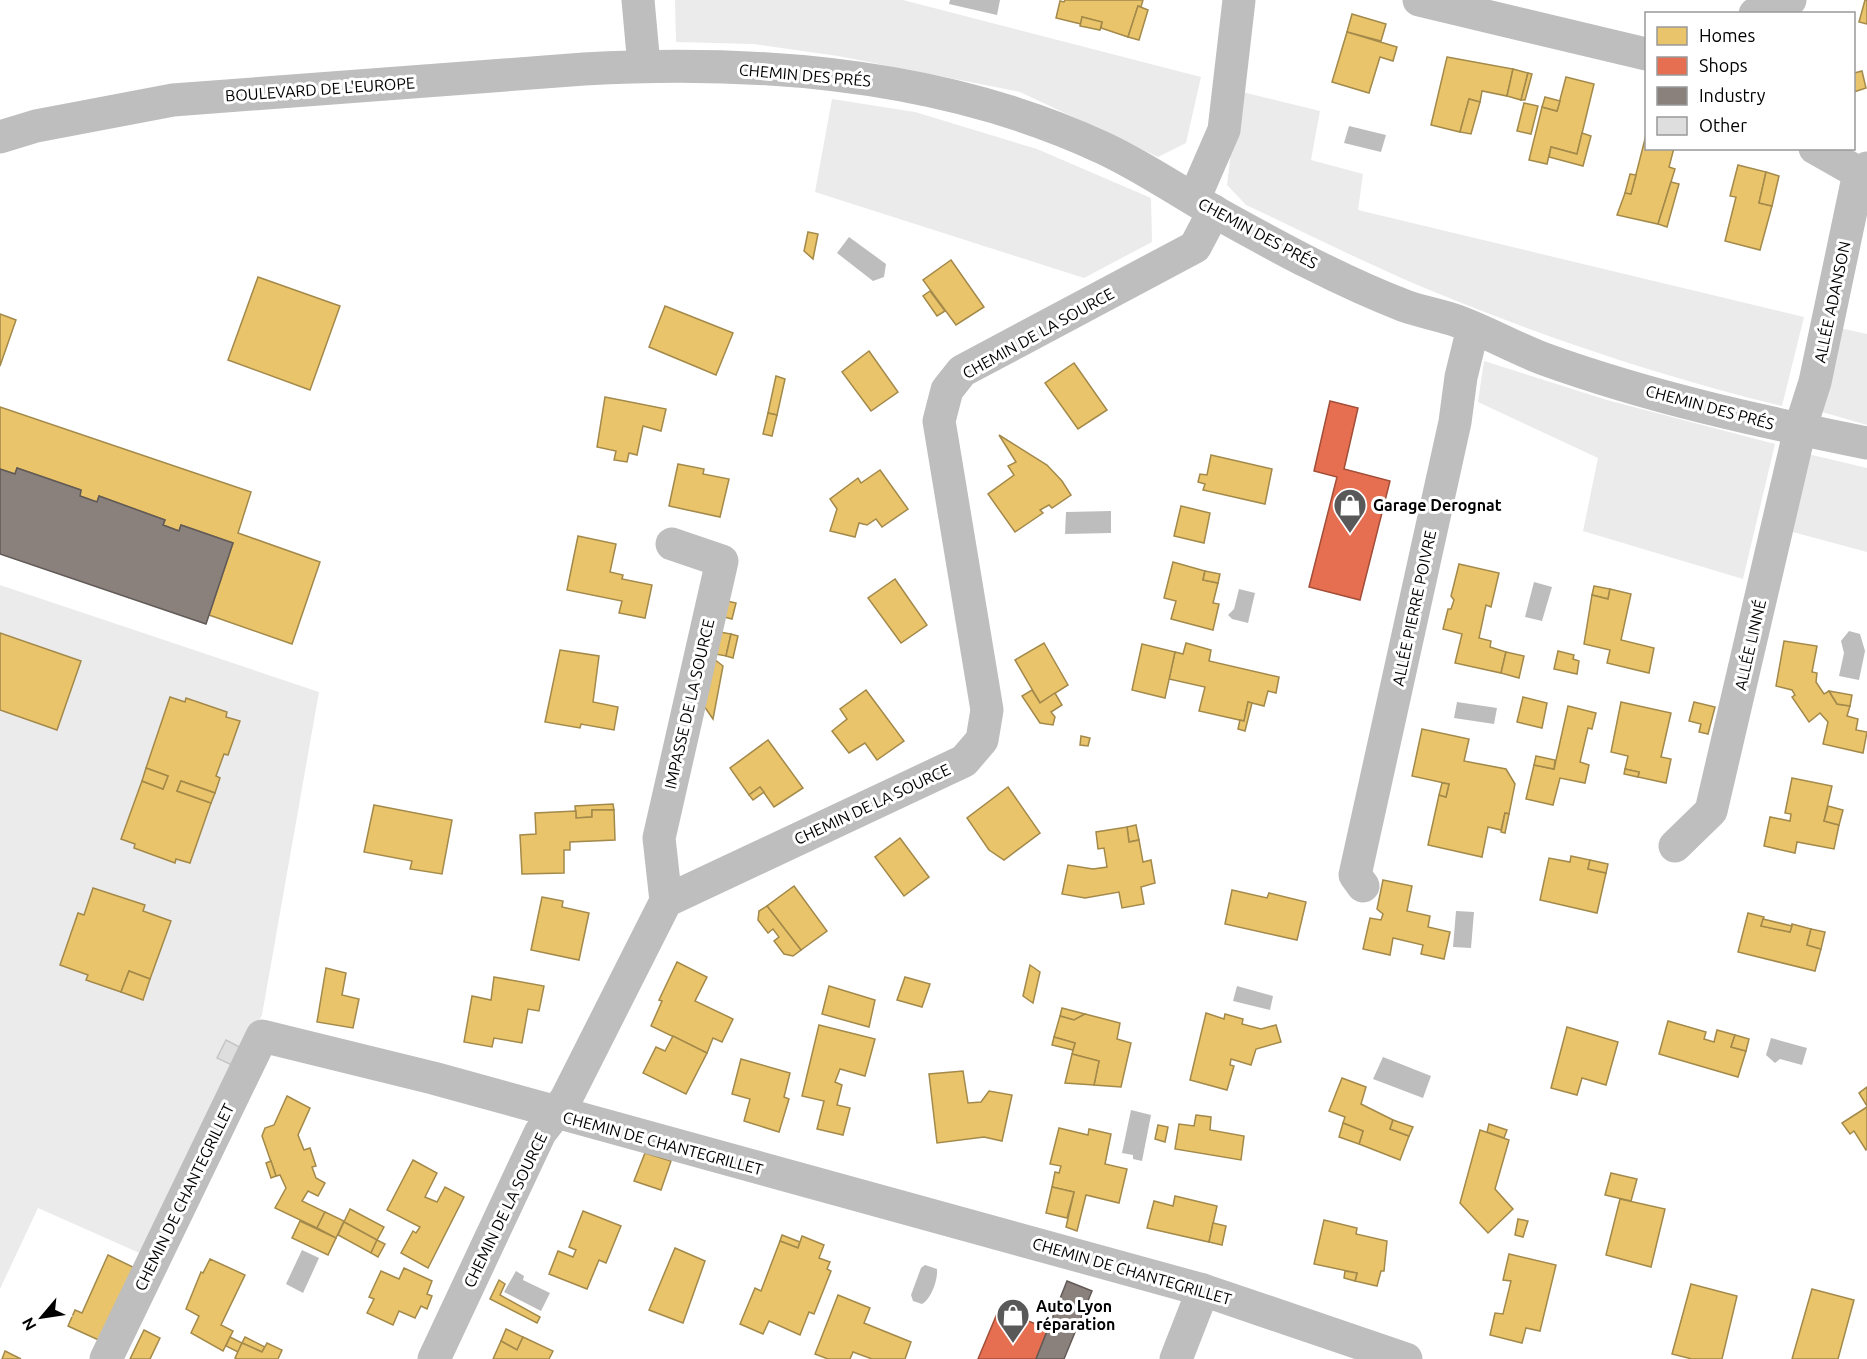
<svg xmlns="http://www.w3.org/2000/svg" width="1867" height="1359" viewBox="0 0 1867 1359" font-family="Ubuntu,sans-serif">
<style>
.green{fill:#ebebeb}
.water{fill:#bdbdbd}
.homes{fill:#e9c46a;stroke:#a3894a;stroke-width:1.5}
.shops{fill:#e76f51;stroke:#a24e39;stroke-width:1.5}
.industry{fill:#8a817c;stroke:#615a57;stroke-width:1.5}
.building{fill:#dedede;stroke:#c6c6c6;stroke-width:1.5}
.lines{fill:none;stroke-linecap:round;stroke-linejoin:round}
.minor{stroke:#bebebe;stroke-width:33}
.labels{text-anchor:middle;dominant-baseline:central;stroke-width:6;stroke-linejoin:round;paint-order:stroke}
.street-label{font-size:16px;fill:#000;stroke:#fff}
.poi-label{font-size:16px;font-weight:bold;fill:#000;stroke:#fff;text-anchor:start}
</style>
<rect width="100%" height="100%" fill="#fff"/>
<g class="green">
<polygon points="675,0 903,0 1201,77 1186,143 1158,157 1020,92 838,56 753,44 676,42"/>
<path d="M1238,91L1320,111L1311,160L1363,174L1358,210L1804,317L1782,406C1663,377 1546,338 1432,291C1369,265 1308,234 1246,205L1227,185Z"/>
<polygon points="832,99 915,112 1037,149 1151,198 1152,242 1084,278 815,192"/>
<polygon points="1840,328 1867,334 1867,425 1822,412"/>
<polygon points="1484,361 1607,400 1775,444 1743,579 1583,531 1598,458 1478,402"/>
<polygon points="1808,454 1867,468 1867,552 1789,531"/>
<polygon points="0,585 319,692 262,1015 144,1255 38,1208 0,1289"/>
</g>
<g class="water">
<polygon points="950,0 1000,0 997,15 949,4"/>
<polygon points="1349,126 1386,135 1381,152 1344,143"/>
<polygon points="849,237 886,264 884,277 873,281 837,253"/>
<polygon points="1111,511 1111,533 1065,534 1066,512"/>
<polygon points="1534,582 1552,587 1542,621 1525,617"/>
<polygon points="1239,589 1255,593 1248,623 1232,619 1228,615 1234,609"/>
<polygon points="1849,631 1860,634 1865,651 1859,680 1839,676 1844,653 1841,641"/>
<polygon points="1457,702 1497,708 1494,724 1454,718"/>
<polygon points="1456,911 1474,912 1471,948 1453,947"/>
<polygon points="1237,986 1273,996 1270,1010 1233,1001"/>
<polygon points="1771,1038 1807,1048 1802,1065 1780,1059 1775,1063 1766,1055"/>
<polygon points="1383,1057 1431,1076 1423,1098 1373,1079"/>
<polygon points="1131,1110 1151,1115 1142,1161 1133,1159 1133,1155 1122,1153"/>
<polygon points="302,1250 319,1258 303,1293 286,1284"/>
<path d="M925,1265L937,1269C938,1280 931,1299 922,1304L913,1301L911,1295L921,1268Z"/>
<polygon points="516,1271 524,1276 523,1280 550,1293 541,1311 504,1292"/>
</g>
<g class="homes">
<polygon points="1065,0 1143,0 1141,7 1138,6 1128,37 1101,28 1102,22 1082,17 1081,24 1056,18 1060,1 1064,2"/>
<polygon points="1865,0 1867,0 1867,24 1859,22"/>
<polygon points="1138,6 1148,10 1139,40 1128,37"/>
<polygon points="1352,14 1386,24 1381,41 1347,32"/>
<polygon points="1082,17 1102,22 1100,30 1080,26"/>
<polygon points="1347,32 1397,47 1393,61 1380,57 1369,93 1332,82"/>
<polygon points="1447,57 1513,69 1507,96 1482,91 1480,102 1469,99 1460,132 1431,125"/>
<polygon points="1513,69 1528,73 1521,100 1507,96"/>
<polygon points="1862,71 1866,88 1854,92 1854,73"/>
<polygon points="1528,73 1532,74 1525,100 1521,100"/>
<polygon points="1566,77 1594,84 1577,154 1551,147 1547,164 1529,160 1542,107 1557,111"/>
<polygon points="1545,97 1560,101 1557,111 1542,107"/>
<polygon points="1469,99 1480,102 1471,134 1460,132"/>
<polygon points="1524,103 1538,106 1531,134 1517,131"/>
<polygon points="1582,133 1591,136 1583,166 1549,157 1551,147 1577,154"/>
<polygon points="1646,135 1646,148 1674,148 1669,167 1675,169 1658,224 1617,215 1625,193 1631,194"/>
<polygon points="1738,165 1766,172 1759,203 1772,206 1760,250 1725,241 1736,197 1730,196"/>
<polygon points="1766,172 1779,176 1772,206 1759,203"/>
<polygon points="1630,174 1636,175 1631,194 1625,193"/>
<polygon points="1671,182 1679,184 1667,227 1658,224"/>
<polygon points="808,232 818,234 813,259 804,251"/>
<polygon points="951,260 984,307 956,325 923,280"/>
<polygon points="258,277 340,306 310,390 228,360"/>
<polygon points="930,291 945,311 937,316 923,296"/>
<polygon points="665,306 733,333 716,375 649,347"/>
<polygon points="0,314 16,320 0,366"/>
<polygon points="869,351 898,392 871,411 842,372"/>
<polygon points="1074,363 1107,410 1078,429 1045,383"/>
<polygon points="776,376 785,379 777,415 768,413"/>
<polygon points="605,397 666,409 661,431 643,426 637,455 629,453 627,462 614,460 616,451 597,447"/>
<polygon points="0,407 251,492 238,533 320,562 292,644 209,615 233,543 181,525 179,531 163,525 165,520 99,496 97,502 80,496 81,490 17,468 15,474 0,469"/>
<polygon points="768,413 777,415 772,436 763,434"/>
<polygon points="999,435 1047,465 1062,481 1071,495 1052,508 1049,505 1040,510 1043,513 1015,532 988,494 1014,475 1008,466 1016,462"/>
<polygon points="1211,455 1272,469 1265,504 1203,490 1205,484 1198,482 1200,474 1207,475"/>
<polygon points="678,464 704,469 703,474 729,479 720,517 669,506"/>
<polygon points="880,470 908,509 882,527 876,519 867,525 859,523 855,537 830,531 837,509 830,499 858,478 861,483"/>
<polygon points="1181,506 1210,513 1204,543 1174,536"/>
<polygon points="578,536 616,544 610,572 623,575 622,579 652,585 645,618 619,613 622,601 567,590"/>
<polygon points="1173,562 1205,571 1203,580 1218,583 1213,603 1219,604 1213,630 1171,619 1176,601 1164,598"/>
<polygon points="1459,564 1499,573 1491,607 1486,605 1479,638 1491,641 1490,647 1506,652 1501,673 1455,663 1462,634 1443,629 1448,609 1451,609 1454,600 1451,596"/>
<polygon points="1205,571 1220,574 1218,583 1203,580"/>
<polygon points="895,579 927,625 901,643 868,598"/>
<polygon points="1594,586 1610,589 1608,599 1592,595"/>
<polygon points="1610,589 1631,594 1621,640 1654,648 1649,673 1607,663 1610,650 1584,644 1592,595 1608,599"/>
<polygon points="727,601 736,603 732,619 724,617"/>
<polygon points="720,632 731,634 726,656 715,654"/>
<polygon points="0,633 81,661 57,730 0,710"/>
<polygon points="731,634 738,636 733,658 726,656"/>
<polygon points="1784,641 1817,646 1812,672 1817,673 1816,682 1824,694 1829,691 1837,704 1850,706 1847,716 1858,719 1856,730 1867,732 1863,753 1823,744 1828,722 1820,713 1809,722 1792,697 1795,695 1792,690 1776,686"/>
<polygon points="1044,643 1068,685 1040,703 1015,660"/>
<polygon points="1186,643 1211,650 1209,661 1279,677 1276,693 1268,691 1264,706 1248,702 1244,721 1199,711 1205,687 1169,679 1175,652 1183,654"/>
<polygon points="1142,644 1175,652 1165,698 1132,690"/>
<polygon points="560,650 599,656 593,702 618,707 614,730 581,724 580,728 545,722"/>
<polygon points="1558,651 1574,655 1573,659 1579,661 1577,674 1554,669"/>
<polygon points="1506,652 1524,656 1519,678 1501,673"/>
<polygon points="714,659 723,666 713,719 704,706"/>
<polygon points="866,690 904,741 877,760 865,743 849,753 832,731 847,719 840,709"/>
<polygon points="1032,690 1040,703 1055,693 1062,705 1051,712 1055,717 1053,725 1040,723 1022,696"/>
<polygon points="1829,691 1852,695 1850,706 1837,704"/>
<polygon points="170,697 185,702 186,698 227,712 226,717 240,721 228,755 224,754 216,776 220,778 215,793 181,781 177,791 211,803 190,863 176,859 175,863 134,848 135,844 121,839 142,781 163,789 168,776 146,768"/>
<polygon points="1523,697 1547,703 1542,728 1517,722"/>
<polygon points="1248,702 1252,703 1245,731 1238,729 1240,720 1244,721"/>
<polygon points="1621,702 1671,713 1661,757 1671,759 1666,783 1638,777 1639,772 1625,769 1628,756 1611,752"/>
<polygon points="1694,702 1715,707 1708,734 1699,732 1701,724 1689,721"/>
<polygon points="1568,706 1596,713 1592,729 1588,728 1580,762 1589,765 1585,783 1560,778 1553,805 1526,799 1534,765 1554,769"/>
<polygon points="1422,729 1469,739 1464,761 1506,769 1515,784 1509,814 1505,813 1501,830 1488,827 1482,857 1428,845 1439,795 1446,797 1449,784 1412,776"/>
<polygon points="1081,736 1090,738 1088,746 1080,745"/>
<polygon points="768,740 803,788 774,807 760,787 749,795 730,768"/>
<polygon points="1536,756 1555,760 1554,769 1534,765"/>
<polygon points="146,768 168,776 163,789 142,781"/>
<polygon points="1625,769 1639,772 1638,777 1624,774"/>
<polygon points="1792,778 1832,786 1824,821 1839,825 1834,849 1797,842 1795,853 1764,846 1770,817 1790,821 1791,814 1785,813"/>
<polygon points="181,781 215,793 211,803 177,791"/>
<polygon points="1442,783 1449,784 1446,797 1439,795"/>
<polygon points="760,787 764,792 753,800 749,795"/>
<polygon points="1008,787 1040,833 1004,860 989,850 967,818"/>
<polygon points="613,804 614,810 592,810 592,817 576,818 575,806"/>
<polygon points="374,805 452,820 442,874 410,869 412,861 364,852"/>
<polygon points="1828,806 1843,810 1839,825 1824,821"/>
<polygon points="592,810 614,810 615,840 570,842 570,850 564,850 564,873 522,874 520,835 536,834 535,813 576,811 576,818 592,817"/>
<polygon points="1505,813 1509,814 1505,833 1501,832"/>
<polygon points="1136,825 1139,840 1129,842 1127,827"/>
<polygon points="1127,827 1129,842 1139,840 1143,862 1151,860 1155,883 1141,887 1144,904 1122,908 1119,892 1085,898 1062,894 1068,865 1093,869 1107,867 1104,848 1098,849 1096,832"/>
<polygon points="900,838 929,877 904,896 875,857"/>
<polygon points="1571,856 1590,860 1588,869 1606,873 1597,913 1540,900 1549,858 1570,862"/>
<polygon points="1590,860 1608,864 1606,873 1588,869"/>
<polygon points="1383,880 1412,886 1407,911 1430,916 1428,927 1450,932 1444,959 1421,954 1423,945 1393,938 1390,955 1363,949 1370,918 1381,920 1383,914 1377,909"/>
<polygon points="794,886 827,931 801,950 767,906"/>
<polygon points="93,888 145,905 143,911 171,921 150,979 129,971 121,992 86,980 88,975 60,965 78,913 84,915"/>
<polygon points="1232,890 1267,898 1269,893 1306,902 1297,940 1225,924"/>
<polygon points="542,897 563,901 562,907 589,913 579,960 531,950"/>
<polygon points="767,906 801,950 793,956 784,954 774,941 779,937 773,929 768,933 758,920 759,911"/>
<polygon points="1748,913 1764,917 1761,926 1790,932 1792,924 1811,929 1807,945 1821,949 1815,971 1738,952"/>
<polygon points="1763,919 1792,926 1790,932 1761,926"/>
<polygon points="1811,929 1825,932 1821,949 1807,945"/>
<polygon points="677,962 707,977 695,1001 733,1019 722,1042 713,1038 707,1053 651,1026 662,1001 659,1000"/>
<polygon points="1030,965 1040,972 1033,1003 1023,996"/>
<polygon points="326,968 346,973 342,995 359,999 353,1028 317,1022"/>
<polygon points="129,971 150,979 143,1000 121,992"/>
<polygon points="494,977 544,986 539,1011 528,1009 522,1043 494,1038 492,1047 464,1042 472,996 491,1000"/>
<polygon points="905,977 930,984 922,1007 897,1000"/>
<polygon points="829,986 875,1000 869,1027 822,1014"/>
<polygon points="1062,1008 1085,1014 1074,1020 1060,1016"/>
<polygon points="1206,1013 1224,1019 1225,1014 1243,1019 1242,1024 1261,1029 1276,1025 1281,1042 1256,1049 1251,1065 1231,1059 1230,1065 1234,1066 1227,1090 1190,1080"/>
<polygon points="1085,1014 1120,1023 1117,1039 1131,1043 1121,1087 1094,1085 1099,1061 1072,1054 1075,1043 1054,1037 1060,1016 1074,1020"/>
<polygon points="1668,1021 1706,1032 1704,1039 1714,1042 1717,1030 1735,1035 1731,1047 1746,1051 1738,1077 1659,1054"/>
<polygon points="819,1025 875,1039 865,1076 840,1069 835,1082 842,1085 837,1105 850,1108 843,1135 817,1129 824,1101 802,1096"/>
<polygon points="1567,1027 1618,1042 1606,1085 1582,1078 1577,1095 1551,1088"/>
<polygon points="1735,1035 1749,1039 1746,1051 1731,1047"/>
<polygon points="673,1036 707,1053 686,1094 643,1073 656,1047 665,1051"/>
<polygon points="1054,1037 1075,1043 1073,1050 1052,1045"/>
<polygon points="1072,1054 1099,1061 1094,1085 1065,1083"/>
<polygon points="741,1059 790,1073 784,1097 789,1099 779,1132 744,1121 750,1099 732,1094"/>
<polygon points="963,1071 968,1103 981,1102 989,1091 1012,1095 1002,1141 984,1137 937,1143 929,1074"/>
<polygon points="1342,1078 1366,1087 1361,1104 1393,1120 1390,1129 1409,1136 1400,1160 1359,1144 1363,1131 1343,1123 1345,1117 1329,1111"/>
<polygon points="1867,1087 1867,1106 1859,1093"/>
<polygon points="287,1096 310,1108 298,1135 304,1150 310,1148 316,1166 312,1167 316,1178 325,1183 318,1196 308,1191 302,1201 325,1212 317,1228 275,1208 286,1188 280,1175 276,1176 262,1136 265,1128 274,1125"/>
<polygon points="1867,1107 1867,1149 1866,1150 1854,1131 1850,1134 1842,1123"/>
<polygon points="1196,1115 1211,1117 1210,1130 1244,1136 1241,1160 1175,1149 1179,1124 1194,1126"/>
<polygon points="1393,1120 1413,1127 1409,1136 1390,1129"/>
<polygon points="1343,1123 1363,1131 1359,1144 1339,1137"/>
<polygon points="1489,1124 1507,1130 1504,1138 1487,1132"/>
<polygon points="1158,1125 1168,1127 1165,1142 1155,1139"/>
<polygon points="1059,1128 1088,1135 1089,1129 1111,1134 1105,1164 1127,1169 1119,1203 1086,1195 1077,1231 1066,1227 1074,1192 1052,1187 1055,1172 1059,1173 1061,1166 1050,1164"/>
<polygon points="1480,1130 1509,1140 1495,1189 1513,1209 1488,1233 1460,1203"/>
<polygon points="645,1153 671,1161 661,1190 634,1181"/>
<polygon points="413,1160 437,1173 425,1197 437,1202 445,1187 464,1197 428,1268 401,1253 413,1231 416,1233 420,1227 387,1210"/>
<polygon points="271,1161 276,1176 271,1178 266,1163"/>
<polygon points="1611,1173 1637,1179 1631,1201 1605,1195"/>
<polygon points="1052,1187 1074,1192 1067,1218 1046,1213"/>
<polygon points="1175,1196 1217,1206 1209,1242 1147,1228 1154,1201 1173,1206"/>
<polygon points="1620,1199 1665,1209 1651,1267 1606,1255"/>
<polygon points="350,1209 384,1227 377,1240 344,1222"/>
<polygon points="583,1211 621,1226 606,1263 599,1260 587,1289 549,1274 558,1251 573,1257 576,1250 569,1247"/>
<polygon points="325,1212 344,1221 336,1238 317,1228"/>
<polygon points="1518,1219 1528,1221 1523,1237 1515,1235"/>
<polygon points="1324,1220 1357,1228 1356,1234 1387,1241 1384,1271 1381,1271 1377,1286 1355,1281 1357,1273 1314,1264"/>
<polygon points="300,1221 336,1238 328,1255 292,1238"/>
<polygon points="344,1222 377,1240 371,1253 338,1235"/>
<polygon points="1213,1223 1226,1226 1222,1245 1209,1242"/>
<polygon points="782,1235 800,1242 798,1248 780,1241"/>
<polygon points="802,1236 824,1245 819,1258 830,1262 827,1269 831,1271 814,1314 809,1312 800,1335 769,1321 763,1334 740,1324 755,1288 761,1291 780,1241 798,1248"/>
<polygon points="377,1240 385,1244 378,1257 371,1253"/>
<polygon points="675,1248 705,1261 683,1323 649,1310"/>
<polygon points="1509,1254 1556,1265 1540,1331 1526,1328 1522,1343 1490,1335 1495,1313 1503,1314 1511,1281 1503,1280"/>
<polygon points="108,1255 137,1269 103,1342 68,1326 75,1310 82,1313"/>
<polygon points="210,1259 245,1275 221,1325 233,1331 223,1351 191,1333 199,1316 186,1309 201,1272 203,1273"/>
<polygon points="404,1268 432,1281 427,1294 432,1296 427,1309 421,1306 415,1318 399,1311 393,1325 367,1313 374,1299 369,1297 381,1271 399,1279"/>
<polygon points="1345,1271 1357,1273 1355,1281 1344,1278"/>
<polygon points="499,1280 505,1284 500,1295 540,1317 537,1323 490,1299"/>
<polygon points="1691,1284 1737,1296 1722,1359 1692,1359 1672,1354"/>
<polygon points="1812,1289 1854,1300 1838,1359 1792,1359"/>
<polygon points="838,1295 870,1308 864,1323 911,1342 905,1359 872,1359 853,1352 850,1359 828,1359 815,1354"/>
<polygon points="506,1329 523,1337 517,1350 501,1341"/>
<polygon points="144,1330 160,1338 150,1359 130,1359"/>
<polygon points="230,1337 242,1343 238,1352 226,1346"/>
<polygon points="245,1337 265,1347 262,1352 242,1343"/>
<polygon points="523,1337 553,1351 549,1359 493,1359 501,1341 517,1350"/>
<polygon points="242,1343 262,1352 267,1343 282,1350 278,1359 237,1359 235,1358"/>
<polygon points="5,1351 21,1359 2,1359"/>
</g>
<g class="shops">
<polygon points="1330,401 1358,408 1344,469 1390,481 1360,600 1309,587 1337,477 1314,471"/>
<polygon points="999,1309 1048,1329 1036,1359 978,1359"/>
</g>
<g class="industry">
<polygon points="17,468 81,490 80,496 97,502 99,496 165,520 163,525 179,531 181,525 233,543 206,624 0,554 0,469 15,474"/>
<polygon points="1067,1281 1092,1291 1064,1359 1036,1359"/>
</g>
<polygon class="building" points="226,1040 245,1050 236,1067 217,1058"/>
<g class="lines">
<g class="minor">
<polyline points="638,0 644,66"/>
<polyline points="1419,0 1646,54"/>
<polyline points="1755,14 1790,0"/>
<path d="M0,137L36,126L173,100L584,69C758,59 943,73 1103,148C1142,166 1178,191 1215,212C1276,246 1340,281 1405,306C1422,312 1440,315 1457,321C1487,332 1515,348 1544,359C1649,397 1758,421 1867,443"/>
<polyline points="1815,148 1859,173"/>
<polyline points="1194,199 1224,130 1239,0"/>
<polyline points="1675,846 1711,811 1800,429 1815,382 1859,173 1867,168"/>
<polyline points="1363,886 1355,875 1455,422 1461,377 1473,328"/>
<polyline points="666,901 659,838 722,561 672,544"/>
<polyline points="106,1359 262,1036 433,1078 1203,1290 1406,1359"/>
<polyline points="434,1359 540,1133 566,1099 666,901 964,761 982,740 987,710 939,421 947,390 962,371 1195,247 1214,211"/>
<polyline points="1176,1359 1203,1290"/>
</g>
</g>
<defs>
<symbol id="shop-pin" viewBox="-11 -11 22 30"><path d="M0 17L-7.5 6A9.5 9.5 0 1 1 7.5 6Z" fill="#595959" stroke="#fff"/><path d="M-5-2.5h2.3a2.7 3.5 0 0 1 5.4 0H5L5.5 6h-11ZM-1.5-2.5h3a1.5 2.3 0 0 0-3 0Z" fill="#fff"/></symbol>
</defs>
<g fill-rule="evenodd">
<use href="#shop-pin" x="1331" y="486" width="38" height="52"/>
<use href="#shop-pin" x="994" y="1296" width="38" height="52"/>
</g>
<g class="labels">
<g class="street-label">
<text transform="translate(805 75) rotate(5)">CHEMIN DES PRÉS</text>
<text transform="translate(320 89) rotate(-4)">BOULEVARD DE L'EUROPE</text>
<text transform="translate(1258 233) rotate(28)">CHEMIN DES PRÉS</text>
<text transform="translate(1832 302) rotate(-78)">ALLÉE ADANSON</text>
<text transform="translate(1038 333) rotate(-29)">CHEMIN DE LA SOURCE</text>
<text transform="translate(1710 407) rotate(15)">CHEMIN DES PRÉS</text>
<text transform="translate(1414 608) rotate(-78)">ALLÉE PIERRE POIVRE</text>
<text transform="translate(1750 645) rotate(-77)">ALLÉE LINNÉ</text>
<text transform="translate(689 704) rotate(-77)">IMPASSE DE LA SOURCE</text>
<text transform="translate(872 804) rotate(-25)">CHEMIN DE LA SOURCE</text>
<text transform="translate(663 1143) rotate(15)">CHEMIN DE CHANTEGRILLET</text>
<text transform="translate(184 1197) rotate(-64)">CHEMIN DE CHANTEGRILLET</text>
<text transform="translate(505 1210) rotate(-64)">CHEMIN DE LA SOURCE</text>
<text transform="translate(1132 1271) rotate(16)">CHEMIN DE CHANTEGRILLET</text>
</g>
<g class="poi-label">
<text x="1373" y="505">Garage Derognat</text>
<text x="1036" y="1306">Auto Lyon<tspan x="1036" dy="18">réparation</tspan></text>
</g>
</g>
<rect x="1645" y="12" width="210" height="138" fill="#ffffff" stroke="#999999" stroke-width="1.5"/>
<rect x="1657" y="27" width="30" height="18" fill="#e9c46a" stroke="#999999" stroke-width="1.5"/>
<text x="1699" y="42" font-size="18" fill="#000000">Homes</text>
<rect x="1657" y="57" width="30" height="18" fill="#e76f51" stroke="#999999" stroke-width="1.5"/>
<text x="1699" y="72" font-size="18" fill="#000000">Shops</text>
<rect x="1657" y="87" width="30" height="18" fill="#8a817c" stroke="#999999" stroke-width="1.5"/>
<text x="1699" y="102" font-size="18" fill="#000000">Industry</text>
<rect x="1657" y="117" width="30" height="18" fill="#dedede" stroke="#999999" stroke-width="1.5"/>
<text x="1699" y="132" font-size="18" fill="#000000">Other</text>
<g transform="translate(42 1317) rotate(241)" stroke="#ffffff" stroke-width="4.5" paint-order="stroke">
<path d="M0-4.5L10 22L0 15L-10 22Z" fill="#000000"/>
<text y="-9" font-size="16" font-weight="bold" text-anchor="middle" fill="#000000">N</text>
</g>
</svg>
